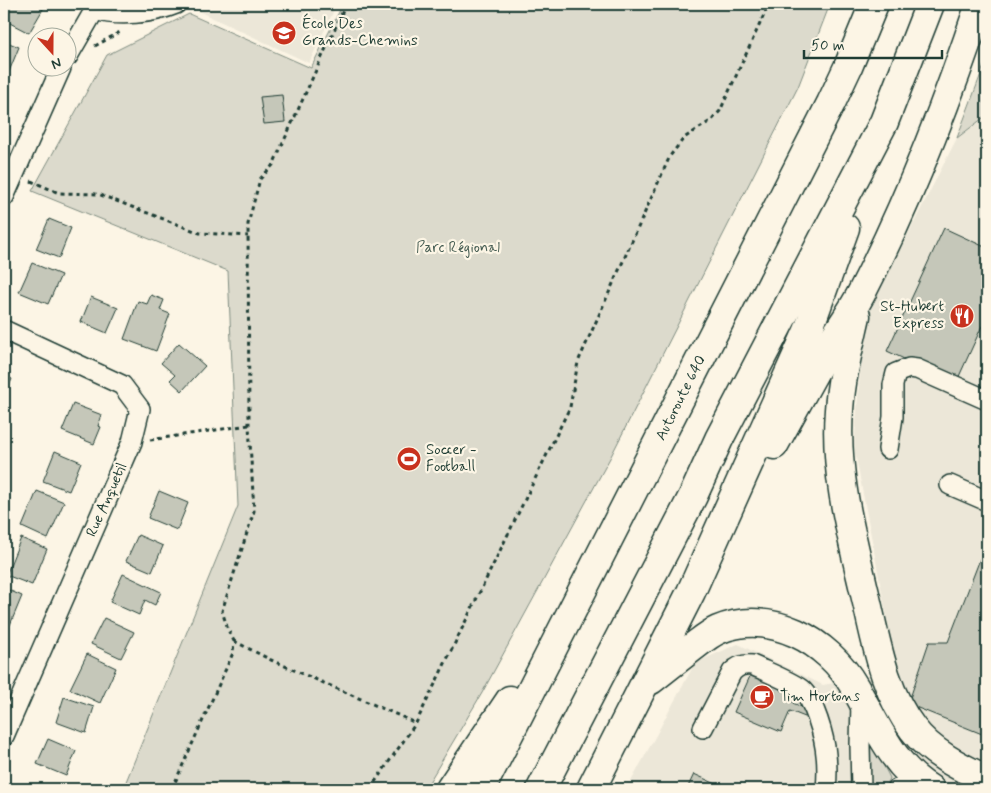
<svg xmlns="http://www.w3.org/2000/svg" width="991" height="793" viewBox="0 0 991 793" font-family="Mynerve,sans-serif">
<style>
.built{fill:#ece7d8}
.green{fill:#dcdacc;stroke:#7e8c80}
.building{fill:#c5c7b9;stroke:#1f3d34}
.lines{fill:none;stroke-linecap:round;stroke-linejoin:round}
.minor-casing{stroke:#1f3d34;stroke-width:22}
.highway-casing{stroke:#1f3d34;stroke-width:31}
.path{stroke:#1f3d34;stroke-width:3;stroke-dasharray:4 4;stroke-linecap:butt}
.minor{stroke:#fcf5e5;stroke-width:19}
.highway{stroke:#fcf5e5;stroke-width:28}
.labels{text-anchor:middle;dominant-baseline:central;stroke-width:4.5;stroke-linejoin:round;paint-order:stroke}
.poi-label{font-size:15px;fill:#1f3d34;stroke:#fcf5e5;text-anchor:start}
.park-label{font-size:15px;fill:#455c52;stroke:#fcf5e5}
.street-label{font-size:15px;fill:#1f3d34;stroke:#fcf5e5}
</style>
<rect width="100%" height="100%" fill="#fcf5e5"/>
<filter id="ink" filterUnits="userSpaceOnUse"><feTurbulence type="fractalNoise" baseFrequency=".02" numOctaves="2"/><feDisplacementMap in="SourceGraphic" scale="10" xChannelSelector="R" yChannelSelector="G"/><feConvolveMatrix kernelMatrix="1 2 1 2 8 2 1 2 1" color-interpolation-filters="sRGB"/></filter>
<g filter="url(#ink)">
<g class="built">
<polygon points="183,4 337,4 309,63"/>
<polygon points="987,115 987,789 627,789 695,663 738,644 823,685 897,671 854,447 864,321 957,138"/>
</g>
<g class="green">
<polygon points="343,4 830,4 798,87 610,458 482,693 425,789 123,789 238,506 228,271 32,191 107,55 189,14 311,68"/>
<polygon points="987,58 987,115 957,138"/>
<path d="M871,745H873L890,778C888,786 878,789 870,789V747Z"/>
</g>
<g class="building">
<polygon points="11,4 46,4 29,33 4,20"/>
<polygon points="4,41 19,47 8,74 4,72"/>
<polygon points="282,95 285,122 264,124 260,97"/>
<polygon points="49,219 71,228 59,258 36,249"/>
<polygon points="944,228 987,248 987,315 956,383 887,351"/>
<polygon points="32,263 61,275 48,304 19,292"/>
<polygon points="151,295 164,300 160,310 170,314 156,351 124,339 138,301 147,304"/>
<polygon points="91,297 118,308 107,333 81,322"/>
<polygon points="179,343 205,366 182,391 170,380 175,375 161,363"/>
<polygon points="4,375 12,379 4,398"/>
<polygon points="73,404 102,415 98,426 101,427 94,444 62,431"/>
<polygon points="55,451 81,462 69,491 43,481"/>
<polygon points="37,491 64,502 48,539 22,527"/>
<polygon points="159,491 188,503 177,530 148,518"/>
<polygon points="138,535 163,546 152,572 126,561"/>
<polygon points="21,538 47,549 32,585 6,575"/>
<polygon points="987,541 987,736 908,704 929,642 948,642"/>
<polygon points="123,574 161,592 155,605 145,600 139,615 110,602"/>
<polygon points="4,588 22,596 10,625 4,622"/>
<polygon points="104,618 134,632 121,658 91,644"/>
<polygon points="87,654 116,668 100,703 70,689"/>
<polygon points="751,674 797,694 793,703 808,710 805,717 790,711 781,732 734,712"/>
<polygon points="64,697 94,707 86,733 56,722"/>
<polygon points="48,739 76,751 66,776 37,764"/>
<polygon points="694,774 727,789 687,789"/>
</g>
<g class="lines">
<defs>
<g id="minor">
<path d="M94,10C119,17 152,14 176,4"/>
<polyline points="68,56 98,4"/>
<polyline points="4,197 61,68"/>
<polyline points="4,330 122,385 140,409 132,442 4,736"/>
<polyline points="888,449 893,417 893,385 896,373 909,368 917,369 987,400"/>
<polyline points="950,485 987,501"/>
<path d="M703,728L732,672C738,666 743,664 752,665C767,672 788,680 801,689C807,693 811,703 814,709C825,736 829,760 826,789"/>
<polyline points="861,789 860,745 861,701"/>
<polyline points="897,789 920,782"/>
</g>
<g id="highway">
<path d="M856,316C849,347 841,378 839,410C834,471 851,534 865,594C876,639 883,691 913,729C931,753 960,767 987,780"/>
<path d="M774,445C792,413 809,381 827,349C838,331 851,313 861,294C909,201 947,103 980,4"/>
<path d="M651,680C665,669 679,658 693,647C701,641 709,634 718,630C770,608 828,641 854,686C876,723 892,766 930,789"/>
<polyline points="450,789 510,700"/>
<polyline points="481,789 831,103 848,67 874,4"/>
<polyline points="541,789 693,496 719,439 884,122 930,4"/>
<polyline points="591,789 691,592 808,331 845,228"/>
</g>
</defs>
<use href="#minor" class="minor-casing"/>
<use href="#highway" class="highway-casing"/>
<g class="path">
<polyline points="95,46 120,32"/>
<polyline points="31,181 59,193 98,194 200,233 248,236"/>
<polyline points="150,440 249,425"/>
<polyline points="234,641 271,660 416,723"/>
<polyline points="172,789 233,653 234,641 228,630 222,611 254,511 249,425 248,224 260,179 273,165 346,4"/>
<polyline points="370,789 416,723 570,407 578,362 670,156 684,138 712,120 720,111 769,4"/>
</g>
<use href="#minor" class="minor"/>
<use href="#highway" class="highway"/>
</g>
</g>
<defs>
<symbol id="school-disc" viewBox="-11 -11 22 22"><circle r="9.5" fill="#c8321e" stroke="#fcf5e5"/><path d="M0-5L7-2L0 1L-7-2ZM-4 1L0 2.5L4 1V4Q0 6-4 4Z" fill="#fff"/></symbol>
<symbol id="restaurant-disc" viewBox="-11 -11 22 22"><circle r="9.5" fill="#c8321e" stroke="#fcf5e5"/><path d="M-5-6h1v4h1v-4h1v4h1v-4h1v5L-1.5 .5V6h-2V.5L-5-1ZM5-6V6H3V1.5H1.5Q1.5-4 5-6Z" fill="#fff"/></symbol>
<symbol id="stadium-disc" viewBox="-11 -11 22 22"><circle r="9.5" fill="#c8321e" stroke="#fcf5e5"/><path d="M0-5a6.5 5 0 1 0 0 10a6.5 5 0 1 0 0-10ZM-3.5-1.8h7v3.6h-7Z" fill="#fff"/></symbol>
<symbol id="cafe-disc" viewBox="-11 -11 22 22"><circle r="9.5" fill="#c8321e" stroke="#fcf5e5"/><path d="M-5.5-4.5H6V0H3Q3 3.5 0 3.5H-2.5Q-5.5 3.5-5.5 0ZM3-3.2v2h1.7v-2ZM-6 4.5H4V6H-6Z" fill="#fff"/></symbol>
</defs>
<g fill-rule="evenodd">
<use href="#school-disc" x="270" y="19" width="28" height="28"/>
<use href="#restaurant-disc" x="948" y="302" width="28" height="28"/>
<use href="#stadium-disc" x="395" y="445" width="28" height="28"/>
<use href="#cafe-disc" x="748" y="683" width="28" height="28"/>
</g>
<g class="labels">
<g class="poi-label">
<text x="302" y="24">École Des<tspan x="302" dy="17">Grands-Chemins</tspan></text>
<text x="944" y="307" text-anchor="end">St-Hubert<tspan x="944" dy="17">Express</tspan></text>
<text x="426" y="450">Soccer -<tspan x="426" dy="17">Football</tspan></text>
<text x="780" y="697">Tim Hortons</text>
</g>
<g class="park-label">
<text x="458" y="248">Parc Régional</text>
</g>
<g class="street-label">
<text transform="translate(681 398) rotate(-63)">Autoroute 640</text>
<text transform="translate(107 500) rotate(-66)">Rue Anquetil</text>
</g>
</g>
<rect width="991" height="793" fill="none" stroke="#fcf5e5" stroke-width="20"/>
<rect x="10" y="10" width="971" height="773" fill="none" stroke="#1f3d34" stroke-width="2" filter="url(#ink)"/>
<g transform="translate(52 52) rotate(159)"><circle r="24" fill="#fcf5e5" stroke="#a4ab9e"/>
<path d="M0-4L9 19L0 12L-9 19Z" fill="#c8321e"/>
<text y="-8" font-size="14" font-weight="bold" text-anchor="middle" fill="#1f3d34">N</text>
</g>
<path d="M804 50v8h138v-8" fill="none" stroke="#1f3d34" stroke-width="2.5"/>
<text x="811" y="50" font-size="15" fill="#1f3d34" stroke="#fcf5e5" stroke-width="4" paint-order="stroke">50 m</text>
</svg>
